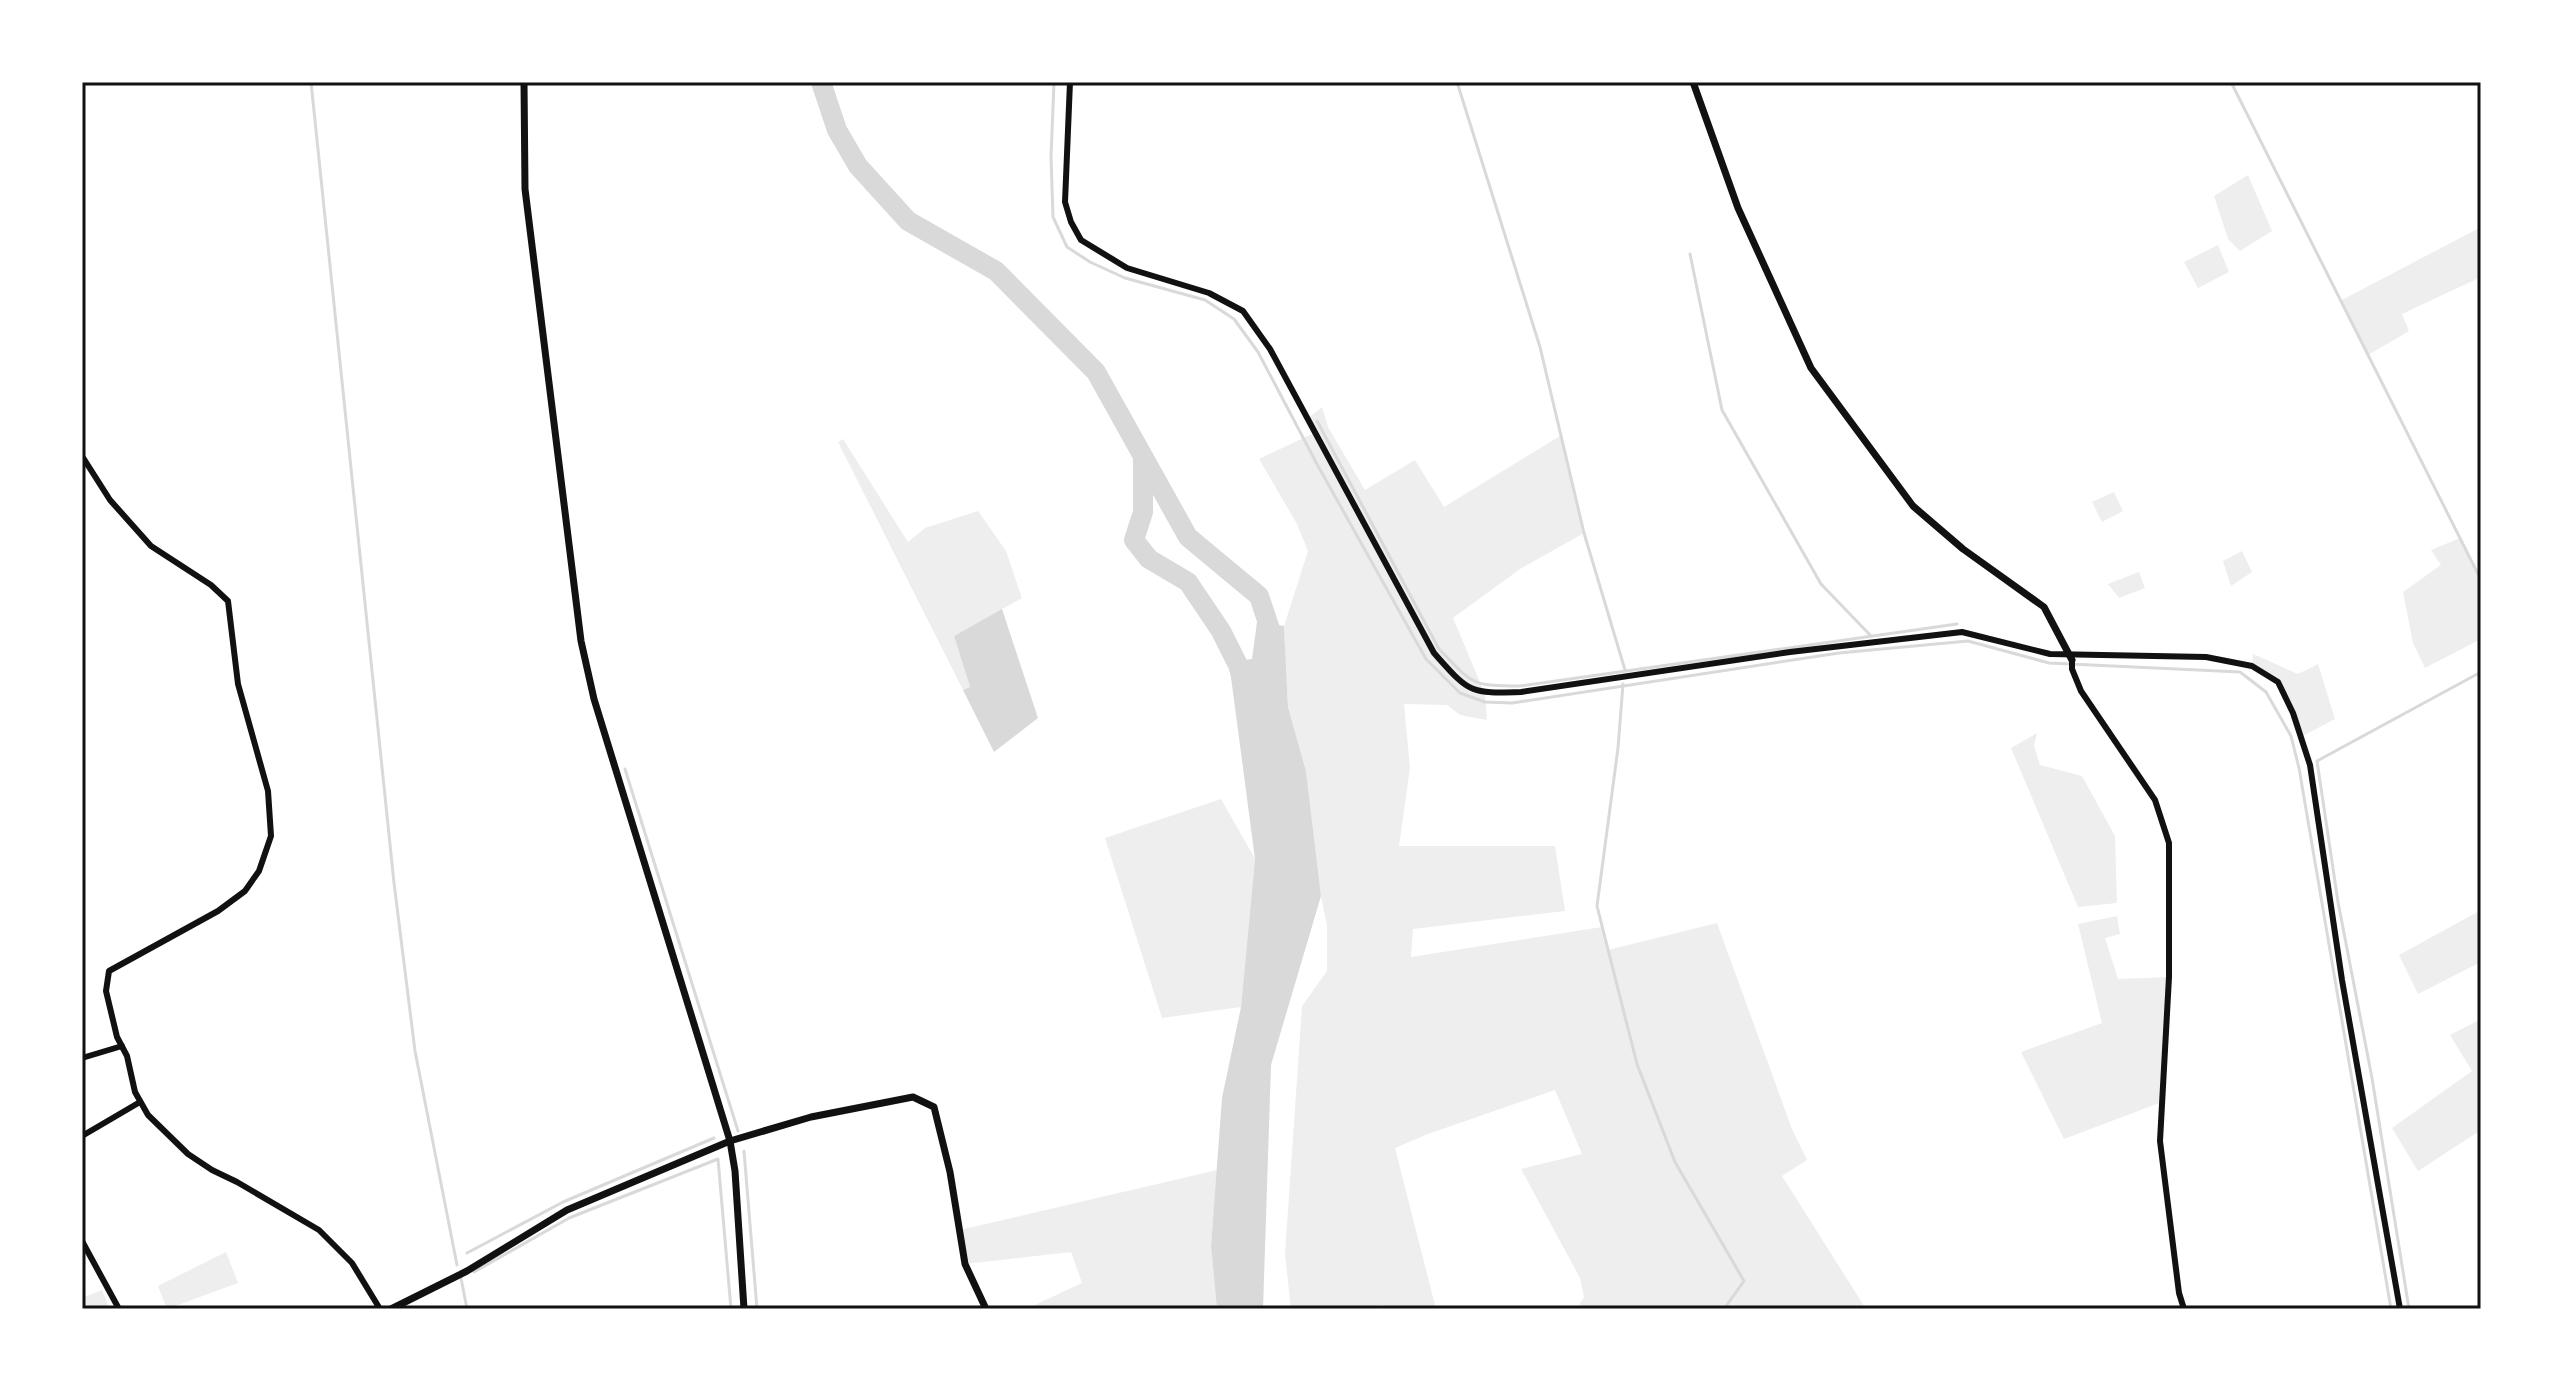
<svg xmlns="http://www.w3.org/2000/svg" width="2563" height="1391" viewBox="0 0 2563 1391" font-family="'DM Sans',sans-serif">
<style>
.green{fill:#eee}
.water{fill:#d9d9d9}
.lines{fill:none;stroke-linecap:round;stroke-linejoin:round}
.stream{stroke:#d9d9d9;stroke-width:3}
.river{stroke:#d9d9d9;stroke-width:20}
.minor{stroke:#111;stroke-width:6}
.tertiary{stroke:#111;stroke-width:7}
.neatline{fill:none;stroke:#111;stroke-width:3}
</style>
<rect width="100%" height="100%" fill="#fff"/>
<g class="green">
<polygon points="2248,175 2272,231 2240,251 2228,239 2214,196"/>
<polygon points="2481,227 2481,277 2402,314 2409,331 2368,355 2340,301"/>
<polygon points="2218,245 2229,272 2198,288 2184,262"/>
<polygon points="1322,407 1328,427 1365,490 1415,460 1444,507 1560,436 1584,533 1520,569 1453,618 1485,694 1487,720 1460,715 1447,705 1404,704 1410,768 1399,846 1555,846 1565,911 1413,929 1411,957 1602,927 1608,950 1717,923 1792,1129 1807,1160 1782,1176 1866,1309 1577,1309 1584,1297 1580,1278 1521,1169 1582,1154 1555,1090 1428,1134 1395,1148 1436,1309 1386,1309 1384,1305 1363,1309 1291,1309 1285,1254 1302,1006 1327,971 1327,926 1321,896 1306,771 1288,707 1284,626 1308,551 1297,524 1259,459 1314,433 1307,419"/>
<polygon points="843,439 908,542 925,528 978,511 1006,551 1022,598 954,636 970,687 963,690 838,442"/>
<polygon points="2114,492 2123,511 2102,522 2092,502"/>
<polygon points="2460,538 2481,580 2481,639 2425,668 2413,643 2403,592 2441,565 2431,550"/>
<polygon points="2242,551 2252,572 2231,586 2223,561"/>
<polygon points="2139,572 2145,588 2119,598 2108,584"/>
<polygon points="2253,654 2298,674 2318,664 2335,719 2301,737 2278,682 2252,666"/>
<polygon points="2037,733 2034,746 2040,765 2082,776 2115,836 2117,903 2078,907 2011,748"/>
<polygon points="1221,799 1255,859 1241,1007 1162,1018 1105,838"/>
<polygon points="2481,910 2481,962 2418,994 2399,955"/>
<polygon points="2117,916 2120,934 2105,938 2118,979 2169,977 2162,1102 2064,1139 2021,1052 2102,1023 2078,924"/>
<polygon points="2477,1021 2481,1025 2481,1130 2418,1171 2392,1128 2472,1071 2450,1035"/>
<polygon points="1217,1170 1211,1246 1217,1309 1026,1309 1082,1283 1071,1252 965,1264 960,1230"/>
<polygon points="226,1252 238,1283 167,1309 158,1286"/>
<polygon points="102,1290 110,1309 82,1309 82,1298"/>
</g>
<g class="water">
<polygon points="1002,609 1038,718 994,752 963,690 970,687 954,636"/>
<polygon points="1257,622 1284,626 1288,707 1306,771 1321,896 1271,1065 1263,1309 1217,1309 1211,1246 1222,1098 1241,1007 1255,859 1229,662 1252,659"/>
</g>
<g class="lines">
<g class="stream">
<polyline points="311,82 394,883 415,1051 457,1265"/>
<polyline points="1054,82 1051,157 1053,217 1067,247 1090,262 1125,278 1205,300 1234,319 1258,352 1318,466 1426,659 1460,693 1485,702 1512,703 1839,653 1968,641 2049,663 2240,672 2266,692 2291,736 2299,768 2391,1309"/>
<polyline points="1457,82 1540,347 1584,533 1625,670"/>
<polyline points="2231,82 2481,580"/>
<polyline points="1690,254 1722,410 1821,584 1871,636"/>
<path d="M1317,421L1439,649C1473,684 1470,686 1520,686L1957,624"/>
<polyline points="1623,684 1618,748 1597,906 1637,1064 1675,1162 1744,1281 1724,1309"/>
<polyline points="625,769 738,1131"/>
<polyline points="744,1151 757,1309"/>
<polyline points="467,1253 563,1202 714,1138"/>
<polyline points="474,1272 569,1218 718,1159 731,1309"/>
<polyline points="461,1278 467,1309"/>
<polyline points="2409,1309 2372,1078 2338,902 2317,761 2481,672"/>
</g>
<g class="river">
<polyline points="821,82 837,130 858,166 908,221 996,271 1096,372 1188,537 1259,596 1274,641 1273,651"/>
<polyline points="1143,460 1143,512 1134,540 1149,559 1188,582 1221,631 1238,665 1244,685"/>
</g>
<g class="minor">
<path d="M1070,82L1065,202L1071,222L1081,240L1127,268L1209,293L1243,311L1270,349L1434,653C1469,692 1468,694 1521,692L1790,652L1962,632L2050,654L2206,657L2252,666L2278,682L2293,713L2310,765L2342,980L2400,1309"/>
<polyline points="82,456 110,500 151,546 211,585 228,601 238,684 268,791 271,836 259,871 245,891 218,911 109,971 106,991 117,1037 127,1056 135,1092 148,1115 188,1154 212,1170 237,1182 319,1230 352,1263 380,1309"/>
<polyline points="2072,660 2072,669 2081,691 2155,800 2169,843 2169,977 2160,1141 2179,1293 2184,1309"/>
<polyline points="82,1058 122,1046"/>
<polyline points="82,1136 140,1102"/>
<polyline points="82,1241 119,1309"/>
</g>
<g class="tertiary">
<polyline points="524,82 525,189 581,641 594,699 730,1141 735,1171 744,1309"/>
<polyline points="1693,82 1738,208 1811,368 1913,506 1963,549 2044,607 2072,660"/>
<polyline points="391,1309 467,1271 567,1210 730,1141 811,1117 913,1097 934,1107 950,1172 965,1264 986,1309"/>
</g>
</g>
<rect width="2563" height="1391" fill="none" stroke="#ffffff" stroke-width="168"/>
<rect x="84" y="84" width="2395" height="1223" class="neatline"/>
</svg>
